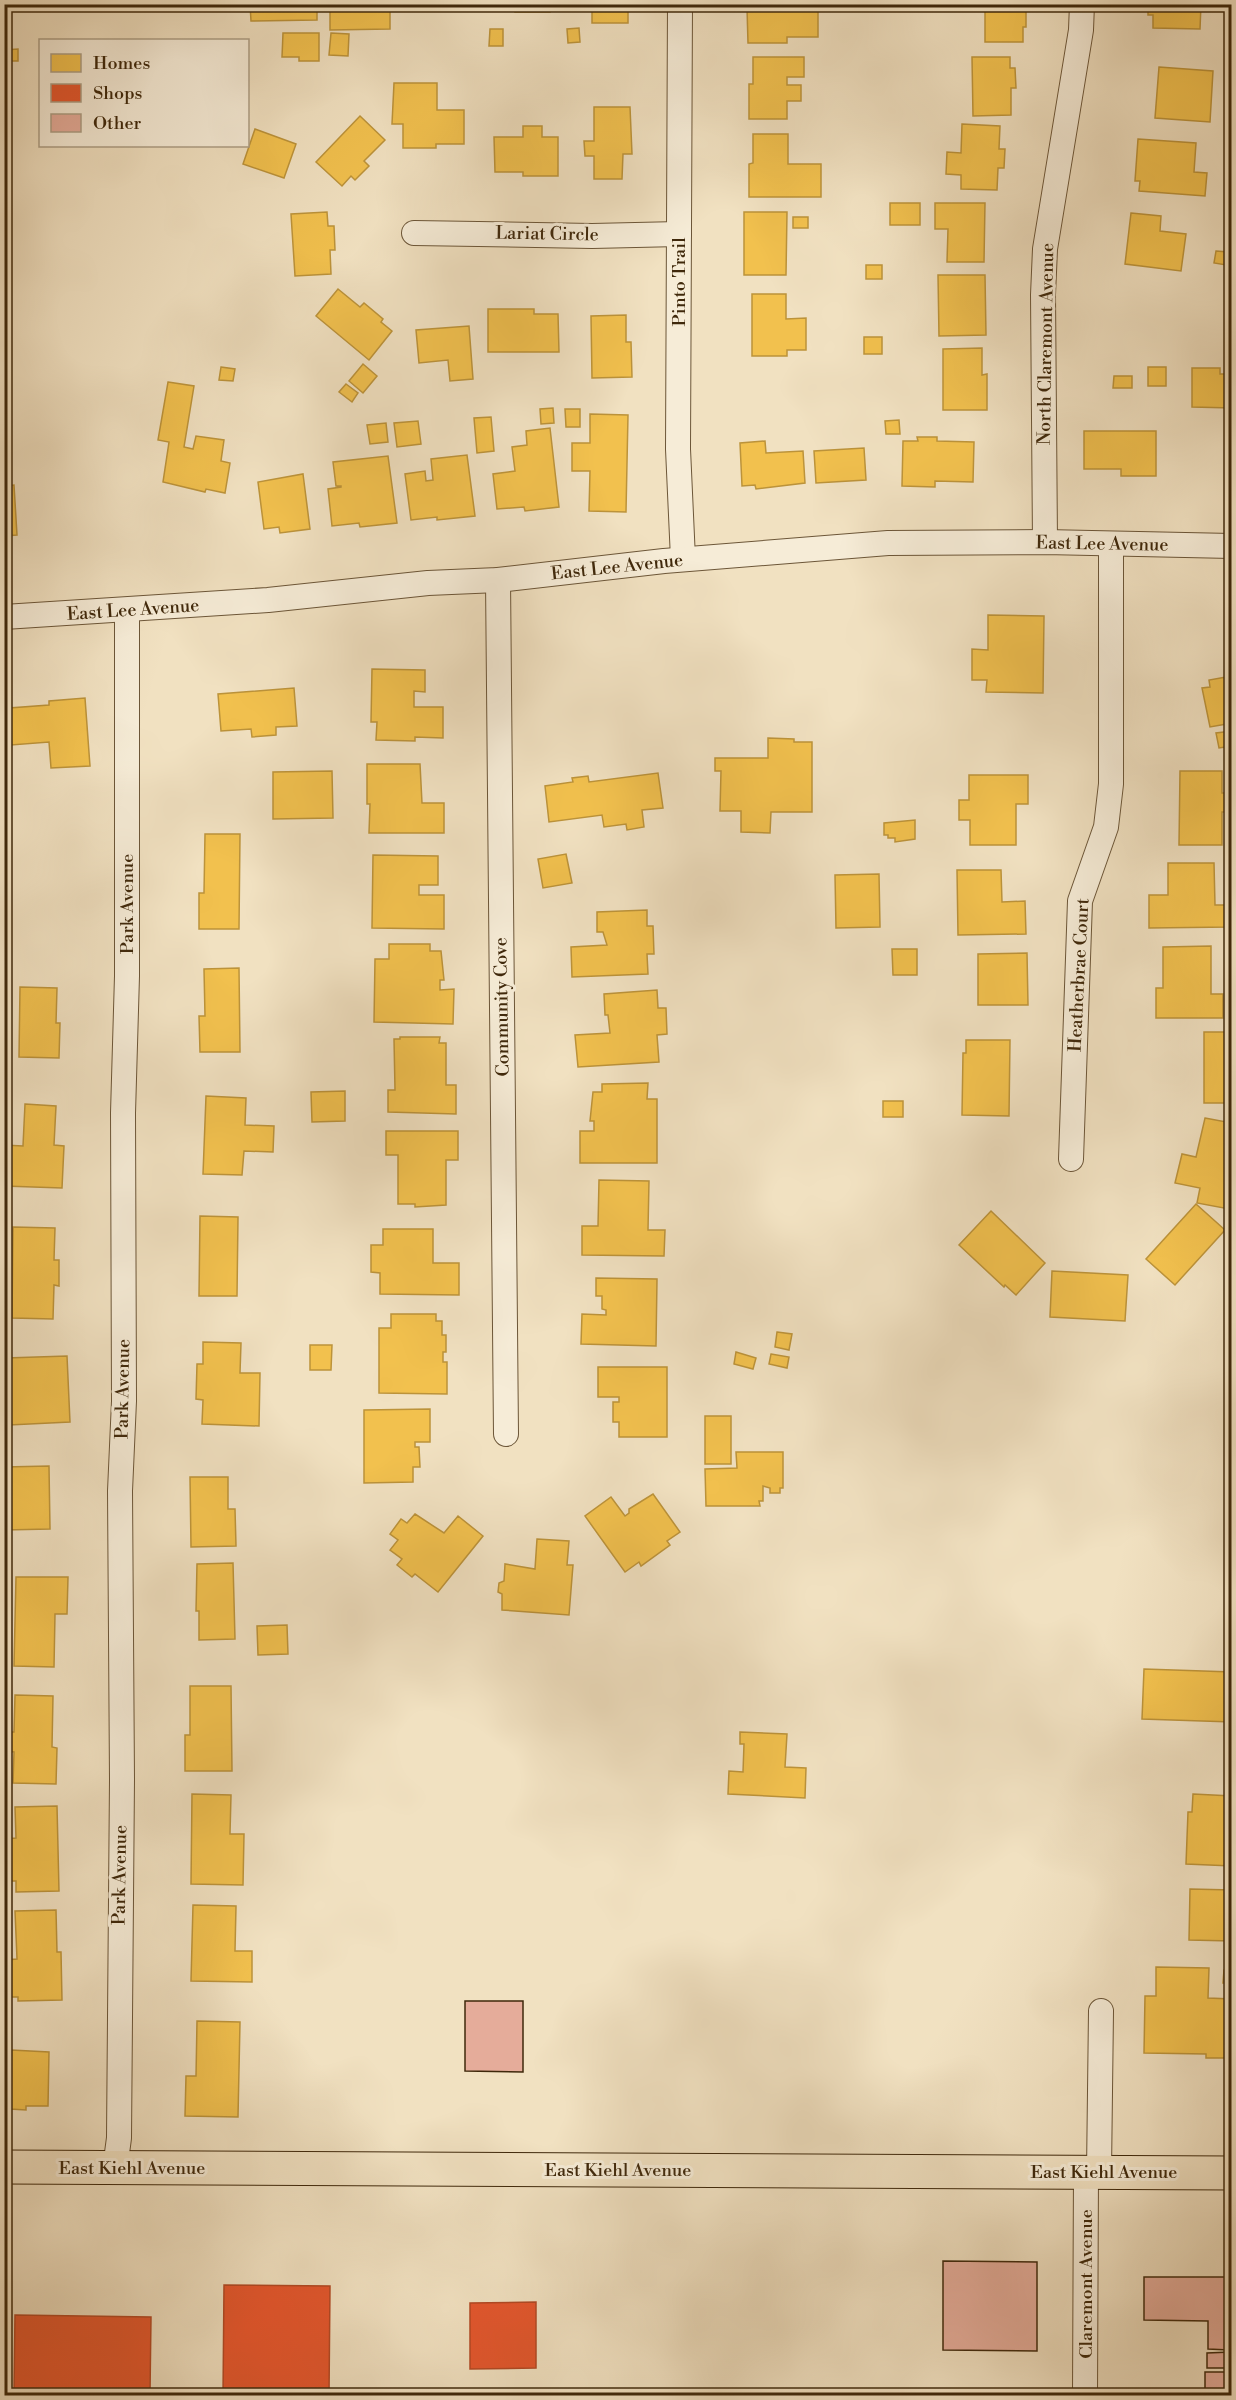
<svg xmlns="http://www.w3.org/2000/svg" width="1236" height="2400" viewBox="0 0 1236 2400" font-family="'Libre Bodoni',serif">
<style>
.homes{fill:#f2c14e;stroke:#bc933a;stroke-width:1.5}
.shops{fill:#e4572e;stroke:#b24924;stroke-width:1.5}
.building{fill:#e5ac9a;stroke:#3f280b;stroke-width:1.5}
.lines{fill:none;stroke-linecap:round;stroke-linejoin:round}
.minor-casing{stroke:#6c5638;stroke-width:26}
.primary-casing{stroke:#3f280b;stroke-width:35}
.minor{stroke:#f6ecd7;stroke-width:24}
.primary{stroke:#f1e1c1;stroke-width:33}
.labels{text-anchor:middle;dominant-baseline:central;stroke-width:6;stroke-linejoin:round;paint-order:stroke}
.street-label{font-size:18px;fill:#3f280b;stroke:#f6ecd7}
</style>
<rect width="100%" height="100%" fill="#f1e1c1"/>
<filter id="stains"><feTurbulence type="fractalNoise" baseFrequency=".00333" numOctaves="4"/><feColorMatrix values="0 0 0 0 .2 0 0 0 0 .09 0 0 0 0 .02 0 0 0 .5 -.17"/></filter>
<radialGradient id="worn" r=".72"><stop offset=".6" stop-color="#630" stop-opacity="0"/><stop offset="1" stop-color="#630" stop-opacity=".3"/></radialGradient>
<g class="homes">
<rect x="8" y="4" width="62" height="4"/>
<polygon points="164,4 217,4 211,5 211,9 164,9"/>
<polygon points="250,4 317,4 317,20 251,21"/>
<polygon points="330,4 390,4 390,29 330,30"/>
<rect x="515" y="4" width="35" height="8"/>
<rect x="592" y="4" width="36" height="19"/>
<polygon points="753,4 787,4 787,9 818,9 818,37 787,37 787,43 748,43 747,8 753,8"/>
<polygon points="985,4 1026,4 1026,27 1023,27 1023,42 985,42"/>
<polygon points="1148,4 1201,4 1200,29 1153,28 1153,15 1148,15"/>
<polygon points="579,28 580,42 568,43 567,29"/>
<polygon points="490,29 503,29 503,46 489,46"/>
<polygon points="283,33 319,33 319,61 299,61 299,57 282,57"/>
<polygon points="331,33 349,34 348,56 329,55"/>
<polygon points="18,49 18,61 4,61 4,50"/>
<polygon points="753,57 804,57 804,77 787,77 787,85 801,85 801,101 787,101 787,119 749,119 749,84 753,84"/>
<polygon points="972,57 1010,57 1010,68 1015,68 1016,88 1011,88 1011,115 973,116"/>
<polygon points="1159,67 1213,71 1210,122 1155,118"/>
<polygon points="394,83 437,83 437,110 464,110 464,144 436,144 436,148 403,148 403,124 392,124"/>
<polygon points="594,107 630,107 632,154 623,154 622,179 594,179 594,156 585,156 584,141 594,141"/>
<polygon points="360,116 385,140 364,161 369,166 355,180 351,176 342,186 316,162"/>
<polygon points="962,124 1000,126 999,149 1005,149 1004,168 998,168 997,190 961,189 961,175 946,174 947,152 961,153"/>
<polygon points="523,126 542,126 542,137 558,137 558,176 523,176 523,172 495,172 494,137 523,137"/>
<polygon points="255,129 296,144 284,178 243,164"/>
<polygon points="753,134 788,134 788,164 821,164 821,197 749,197 749,164 753,163"/>
<polygon points="1138,139 1196,143 1194,172 1207,173 1205,196 1139,191 1140,181 1135,181"/>
<rect x="890" y="203" width="30" height="22"/>
<polygon points="935,203 985,203 984,262 947,262 948,229 935,229"/>
<polygon points="327,212 328,226 334,226 335,250 330,250 331,274 295,276 291,214"/>
<polygon points="744,212 787,212 786,275 744,275"/>
<polygon points="1131,213 1161,216 1160,231 1186,234 1181,271 1125,264"/>
<rect x="793" y="217" width="15" height="11"/>
<polygon points="1216,251 1228,252 1226,265 1214,263"/>
<rect x="866" y="265" width="16" height="14"/>
<polygon points="938,275 985,275 986,335 939,336"/>
<polygon points="338,289 360,307 364,303 383,319 381,322 392,331 369,360 316,316"/>
<polygon points="752,294 786,294 786,319 806,318 806,350 787,350 787,356 752,356"/>
<polygon points="488,309 534,309 534,314 558,314 559,352 488,352"/>
<polygon points="626,315 626,342 631,342 632,377 592,378 591,316"/>
<polygon points="469,326 473,379 450,381 448,360 419,363 416,330"/>
<rect x="864" y="337" width="18" height="17"/>
<polygon points="982,348 982,375 987,374 987,410 943,410 943,349"/>
<polygon points="363,364 377,376 363,393 349,381"/>
<polygon points="221,367 235,369 233,381 219,380"/>
<rect x="1148" y="367" width="18" height="19"/>
<polygon points="1192,368 1220,368 1220,374 1232,374 1232,408 1192,407"/>
<polygon points="1114,376 1132,376 1132,388 1113,388"/>
<polygon points="168,382 194,386 184,447 193,449 196,436 224,440 221,461 230,463 225,493 206,489 205,492 163,482 169,442 158,440"/>
<polygon points="346,384 358,393 352,402 339,392"/>
<polygon points="553,408 554,423 541,424 540,409"/>
<polygon points="565,409 580,409 580,427 566,427"/>
<polygon points="590,414 628,415 626,512 589,511 590,471 572,471 572,443 590,443"/>
<polygon points="491,417 494,451 477,453 474,418"/>
<polygon points="899,420 900,434 886,434 885,421"/>
<polygon points="418,421 421,444 397,447 394,423"/>
<polygon points="386,423 388,442 370,444 367,425"/>
<polygon points="550,428 559,507 525,511 524,507 497,509 493,474 515,471 512,447 527,445 526,431"/>
<polygon points="1084,431 1156,431 1156,476 1121,476 1121,469 1084,469"/>
<polygon points="917,437 937,437 937,441 974,442 973,482 935,481 935,487 902,486 903,441 918,441"/>
<polygon points="765,441 766,453 803,451 805,483 756,489 755,485 742,486 740,443"/>
<polygon points="864,448 866,480 816,483 814,451"/>
<polygon points="467,455 475,516 437,520 437,517 411,520 405,474 425,471 426,481 433,480 431,459"/>
<polygon points="388,456 397,523 360,527 359,523 332,526 328,489 341,487 341,486 336,486 333,462"/>
<polygon points="303,474 310,529 280,533 279,527 264,529 258,482"/>
<polygon points="14,485 17,535 4,536 4,486"/>
<polygon points="988,615 1044,616 1043,693 986,692 987,680 972,680 972,649 988,650"/>
<polygon points="372,669 425,670 425,692 414,691 414,707 443,707 443,738 415,737 415,741 376,740 377,722 371,722"/>
<polygon points="1232,676 1232,723 1210,727 1202,688 1210,687 1209,680"/>
<polygon points="294,688 297,726 276,727 276,735 252,737 251,729 221,731 218,694"/>
<polygon points="85,698 90,766 51,768 49,742 11,745 9,708 49,705 49,701"/>
<polygon points="1232,731 1232,746 1219,748 1216,733"/>
<polygon points="768,738 794,739 794,742 812,742 812,812 771,812 770,833 741,832 741,811 720,811 721,771 715,771 715,758 768,758"/>
<polygon points="367,764 420,764 422,803 444,803 444,833 369,833 370,804 367,804"/>
<polygon points="332,771 333,818 273,819 273,772"/>
<polygon points="1180,771 1222,771 1222,793 1232,793 1232,812 1222,812 1222,845 1179,845"/>
<polygon points="658,773 663,808 642,810 644,827 627,830 626,824 604,827 602,815 549,822 545,786 573,782 572,778 588,776 589,782"/>
<polygon points="969,775 1028,775 1028,804 1016,804 1016,845 970,845 970,820 959,820 959,800 969,800"/>
<polygon points="915,820 915,839 895,842 895,838 888,838 888,835 884,835 884,823"/>
<polygon points="205,834 240,834 239,929 199,929 199,893 204,893"/>
<polygon points="566,854 572,883 543,888 538,859"/>
<polygon points="373,855 438,856 438,885 419,885 419,895 444,895 444,929 372,928"/>
<polygon points="1168,863 1214,863 1215,905 1230,905 1230,927 1149,928 1149,895 1168,895"/>
<polygon points="957,870 1001,870 1002,902 1025,901 1026,934 958,935"/>
<polygon points="879,874 880,927 836,928 835,875"/>
<polygon points="647,910 647,926 653,926 654,954 647,954 648,974 572,977 571,947 607,945 603,932 597,932 597,912"/>
<polygon points="389,944 430,944 430,951 441,951 444,980 440,980 440,990 454,989 453,1024 374,1022 375,959 389,959"/>
<polygon points="1211,946 1211,994 1223,994 1223,1018 1156,1018 1156,988 1163,988 1163,947"/>
<polygon points="892,949 917,949 917,975 893,975"/>
<polygon points="1027,953 1028,1005 978,1005 978,954"/>
<polygon points="239,968 240,1052 200,1052 199,1016 205,1016 204,969"/>
<polygon points="20,987 57,988 56,1023 60,1023 59,1058 19,1057"/>
<polygon points="657,990 658,1008 666,1008 667,1034 657,1035 659,1062 578,1067 575,1035 610,1033 608,1015 605,1015 604,994"/>
<rect x="1204" y="1032" width="28" height="71"/>
<polygon points="400,1037 440,1037 439,1043 446,1043 446,1085 456,1085 456,1114 388,1112 388,1090 395,1090 394,1039 400,1039"/>
<polygon points="966,1040 1010,1040 1009,1116 962,1115 963,1053 966,1053"/>
<polygon points="648,1083 647,1099 657,1099 657,1163 580,1163 580,1131 594,1131 594,1121 590,1121 593,1092 602,1092 602,1084"/>
<polygon points="345,1091 345,1121 312,1122 311,1092"/>
<polygon points="206,1096 246,1098 245,1125 274,1126 273,1152 244,1151 242,1175 203,1174"/>
<rect x="883" y="1101" width="20" height="16"/>
<polygon points="25,1104 56,1106 54,1145 64,1146 62,1188 4,1186 4,1145 23,1146"/>
<polygon points="1205,1118 1232,1123 1232,1199 1229,1209 1197,1203 1200,1188 1175,1183 1182,1154 1196,1157"/>
<polygon points="386,1131 458,1131 458,1160 446,1160 446,1205 415,1207 415,1204 398,1204 398,1155 386,1155"/>
<polygon points="599,1180 649,1181 648,1230 665,1230 664,1256 582,1255 582,1226 598,1226"/>
<polygon points="1196,1204 1225,1230 1175,1285 1146,1259"/>
<polygon points="991,1211 1045,1263 1016,1295 1005,1285 1004,1287 959,1245"/>
<polygon points="200,1216 238,1217 237,1296 199,1296"/>
<polygon points="13,1227 55,1228 54,1260 59,1260 59,1286 54,1285 53,1319 12,1318"/>
<polygon points="383,1229 433,1229 433,1263 459,1263 459,1295 380,1294 380,1273 371,1272 371,1245 383,1245"/>
<polygon points="1052,1271 1128,1275 1125,1321 1050,1317"/>
<polygon points="596,1278 657,1279 656,1346 581,1344 582,1314 606,1315 606,1310 602,1309 602,1296 596,1296"/>
<polygon points="391,1314 436,1314 436,1321 442,1321 442,1335 446,1335 446,1352 443,1352 443,1362 447,1362 447,1394 379,1393 379,1328 391,1328"/>
<polygon points="777,1332 792,1334 789,1350 775,1347"/>
<polygon points="203,1342 241,1343 240,1373 260,1373 259,1426 202,1424 203,1400 196,1399 197,1364 203,1364"/>
<polygon points="310,1345 332,1345 331,1370 310,1370"/>
<polygon points="736,1352 756,1358 753,1369 734,1364"/>
<polygon points="771,1354 789,1357 787,1368 769,1364"/>
<polygon points="67,1356 70,1422 9,1425 6,1358"/>
<polygon points="598,1367 667,1367 667,1437 619,1437 619,1422 613,1422 613,1402 619,1402 619,1397 598,1397"/>
<polygon points="430,1409 430,1442 415,1442 415,1447 419,1447 420,1467 413,1467 413,1482 364,1483 364,1410"/>
<rect x="705" y="1416" width="26" height="48"/>
<polygon points="736,1452 783,1452 783,1488 780,1488 780,1493 770,1493 770,1488 763,1486 763,1501 759,1501 760,1506 706,1506 705,1469 737,1468"/>
<polygon points="49,1466 50,1529 4,1530 4,1467"/>
<polygon points="190,1477 228,1477 228,1509 235,1509 236,1546 191,1547"/>
<polygon points="653,1494 680,1532 667,1541 670,1545 641,1566 639,1562 625,1572 585,1516 611,1497 625,1516 629,1513 629,1509"/>
<polygon points="415,1514 444,1533 458,1516 483,1536 438,1592 415,1574 412,1577 397,1565 402,1559 390,1550 398,1540 390,1534 401,1519 407,1523"/>
<polygon points="537,1539 569,1541 567,1565 573,1565 569,1615 502,1610 502,1594 498,1592 499,1583 504,1581 505,1564 535,1569"/>
<polygon points="233,1563 235,1639 199,1640 199,1611 196,1611 197,1564"/>
<polygon points="16,1577 68,1577 67,1614 55,1614 54,1667 14,1666"/>
<polygon points="287,1625 288,1654 258,1655 257,1626"/>
<polygon points="1144,1669 1232,1672 1232,1722 1142,1719"/>
<polygon points="190,1686 231,1686 232,1771 185,1771 185,1735 190,1735"/>
<polygon points="15,1695 53,1696 52,1747 57,1748 56,1784 13,1783 14,1752 4,1751 4,1732 14,1732"/>
<polygon points="740,1732 787,1734 785,1767 806,1768 805,1798 728,1794 729,1771 743,1772 744,1744 740,1744"/>
<polygon points="192,1794 231,1795 230,1834 244,1834 243,1885 191,1884"/>
<polygon points="1193,1794 1232,1796 1232,1866 1186,1864 1188,1812 1192,1812"/>
<polygon points="57,1806 59,1891 16,1892 16,1881 4,1881 4,1839 16,1838 15,1807"/>
<polygon points="1190,1889 1232,1890 1232,1941 1189,1940"/>
<polygon points="193,1905 236,1906 235,1951 252,1951 252,1982 191,1981"/>
<polygon points="56,1910 57,1952 61,1952 62,2000 18,2001 18,1997 4,1997 4,1960 17,1959 15,1911"/>
<polygon points="1156,1967 1209,1968 1208,1998 1232,1999 1232,2054 1226,2054 1226,2058 1206,2058 1206,2054 1144,2053 1145,1996 1156,1996"/>
<polygon points="1224,1970 1232,1970 1232,1983 1223,1983"/>
<polygon points="197,2021 240,2022 238,2117 185,2116 186,2076 196,2076"/>
<polygon points="11,2050 49,2052 48,2106 26,2106 26,2110 10,2109 11,2068 7,2069 7,2058 11,2058"/>
</g>
<g class="shops">
<polygon points="224,2285 330,2286 329,2396 223,2396"/>
<polygon points="536,2302 536,2368 470,2369 470,2303"/>
<polygon points="15,2315 151,2317 150,2394 14,2393"/>
</g>
<g class="building">
<polygon points="465,2001 523,2001 523,2072 465,2071"/>
<polygon points="943,2261 1037,2262 1037,2351 943,2350"/>
<polygon points="1144,2277 1231,2277 1229,2350 1208,2349 1208,2321 1144,2320"/>
<polygon points="1231,2352 1232,2368 1207,2368 1207,2353"/>
<polygon points="1205,2372 1230,2372 1231,2396 1205,2396"/>
</g>
<g class="lines">
<defs>
<g id="minor">
<polyline points="680,4 678,449 683,559"/>
<polyline points="414,233 592,236 679,234"/>
<polyline points="1045,542 1043,295 1045,249 1081,30 1082,4"/>
<polyline points="498,580 506,1434"/>
<polyline points="4,617 268,600 428,583 498,580 664,561 888,543 1045,542 1232,546"/>
<polyline points="1071,1159 1080,901 1106,827 1111,784 1111,544"/>
<polyline points="115,2168 119,2138 122,1779 120,1491 124,1401 123,1113 127,976 127,611"/>
<polyline points="1099,2172 1101,2011"/>
<polyline points="1085,2396 1086,2172"/>
</g>
<polyline id="primary" points="4,2167 1232,2173"/>
</defs>
<use href="#minor" class="minor-casing"/>
<use href="#primary" class="primary-casing"/>
<use href="#minor" class="minor"/>
<use href="#primary" class="primary"/>
</g>
<g class="labels">
<g class="street-label">
<text transform="translate(547 234) rotate(1)">Lariat Circle</text>
<text transform="translate(679 282) rotate(-90)">Pinto Trail</text>
<text transform="translate(1046 344) rotate(-89)">North Claremont Avenue</text>
<text transform="translate(1102 544) rotate(1)">East Lee Avenue</text>
<text transform="translate(617 567) rotate(-6)">East Lee Avenue</text>
<text transform="translate(133 610) rotate(-4)">East Lee Avenue</text>
<text transform="translate(127 904) rotate(-90)">Park Avenue</text>
<text transform="translate(1079 975) rotate(-87)">Heatherbrae Court</text>
<text transform="translate(502 1007) rotate(-91)">Community Cove</text>
<text transform="translate(123 1389) rotate(-89)">Park Avenue</text>
<text transform="translate(120 1875) rotate(-89)">Park Avenue</text>
<text x="132" y="2168">East Kiehl Avenue</text>
<text x="618" y="2170">East Kiehl Avenue</text>
<text x="1104" y="2172">East Kiehl Avenue</text>
<text transform="translate(1086 2284) rotate(-90)">Claremont Avenue</text>
</g>
</g>
<rect width="1236" height="2400" fill="none" stroke="#f1e1c1" stroke-width="24"/>
<rect x="6" y="6" width="1224" height="2388" fill="none" stroke="#3f280b" stroke-width="3"/>
<rect x="12" y="12" width="1212" height="2376" fill="none" stroke="#3f280b" stroke-width="1.5"/>
<rect x="39" y="39" width="210" height="108" fill="#f6ecd7" stroke="#ad9e85" stroke-width="1.5"/>
<rect x="51" y="54" width="30" height="18" fill="#f2c14e" stroke="#ad9e85" stroke-width="1.5"/>
<text x="93" y="69" font-size="18" fill="#3f280b">Homes</text>
<rect x="51" y="84" width="30" height="18" fill="#e4572e" stroke="#ad9e85" stroke-width="1.5"/>
<text x="93" y="99" font-size="18" fill="#3f280b">Shops</text>
<rect x="51" y="114" width="30" height="18" fill="#e5ac9a" stroke="#ad9e85" stroke-width="1.5"/>
<text x="93" y="129" font-size="18" fill="#3f280b">Other</text>
<rect width="100%" height="100%" filter="url(#stains)"/>
<rect width="100%" height="100%" fill="url(#worn)"/>
</svg>
